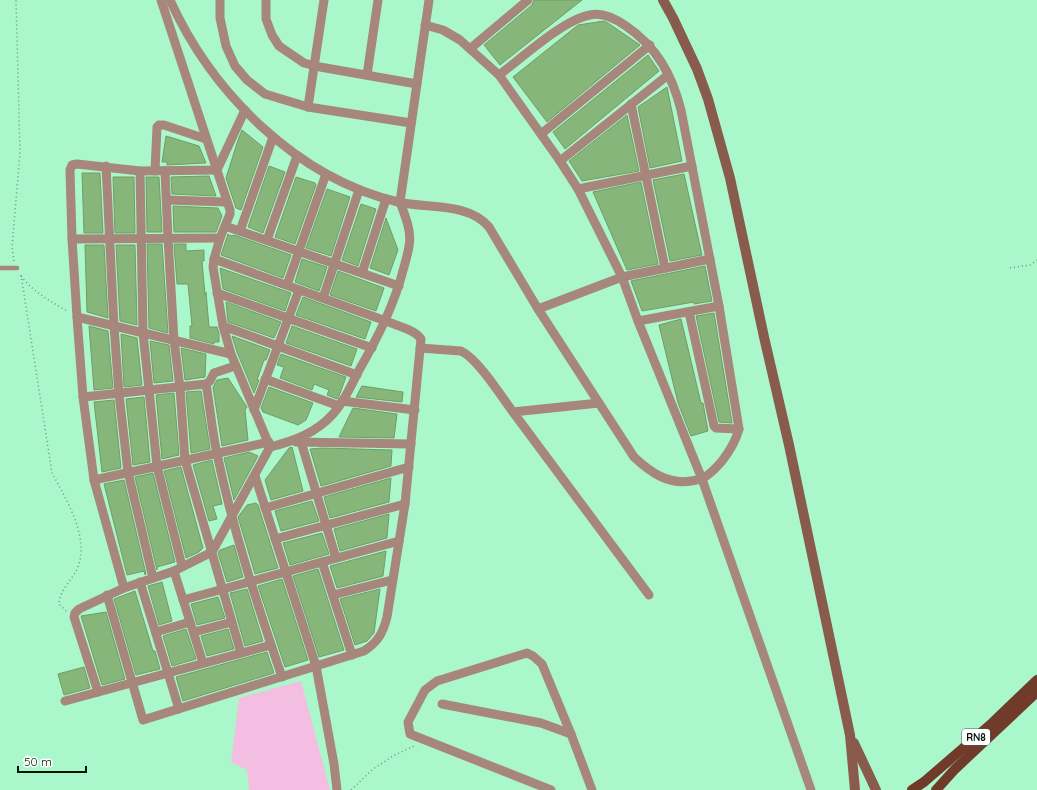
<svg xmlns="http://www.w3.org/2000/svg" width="1037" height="790" viewBox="0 0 1037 790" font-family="Quicksand,sans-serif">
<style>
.green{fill:#f3bee1}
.building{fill:#86b679;stroke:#709d64}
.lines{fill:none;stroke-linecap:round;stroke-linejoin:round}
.path{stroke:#649a7b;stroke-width:1.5;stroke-dasharray:1 3;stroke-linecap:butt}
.service{stroke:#a7877c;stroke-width:4.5}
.minor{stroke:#a7877c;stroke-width:9}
.secondary{stroke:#885b4c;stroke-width:10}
.primary{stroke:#703b29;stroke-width:10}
.labels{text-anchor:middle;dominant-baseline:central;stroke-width:3;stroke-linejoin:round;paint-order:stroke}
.shield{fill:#fff;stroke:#4c5c52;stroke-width:1}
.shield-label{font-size:10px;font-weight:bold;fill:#001608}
</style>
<rect width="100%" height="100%" fill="#abf7cc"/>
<polygon class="green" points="301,681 330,790 249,790 247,770 231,762 239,698"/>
<g class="building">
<polygon points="534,0 582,0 500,65 484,45 532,5"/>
<polygon points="604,21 608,23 640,45 547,122 513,77 578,25"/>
<polygon points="648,55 659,71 565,149 553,132"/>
<polygon points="667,87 682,161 650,168 638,107"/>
<polygon points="627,115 639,171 582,181 569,161"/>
<polygon points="242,130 263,147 241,210 236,208 226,178 238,140"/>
<polygon points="166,136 199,146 206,163 167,165 167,162 162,162"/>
<polygon points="269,166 285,172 263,233 248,227"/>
<polygon points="82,173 100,173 103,233 84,233"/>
<polygon points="684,174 702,255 670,261 653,180"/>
<polygon points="209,176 216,196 172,194 171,177"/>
<polygon points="113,177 134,177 135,233 115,233"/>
<polygon points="146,177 159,177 162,232 147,232"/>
<polygon points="296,177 315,183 316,185 295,244 275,237"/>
<polygon points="641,182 658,264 627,270 593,192"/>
<polygon points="327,189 350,197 331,256 306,248"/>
<polygon points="361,204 376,209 358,266 342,260"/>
<polygon points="173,206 218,208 222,216 216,232 174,232"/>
<polygon points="386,218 398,250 389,275 370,268"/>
<polygon points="228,234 231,236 234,235 291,255 283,278 221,255"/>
<polygon points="147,244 162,244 168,333 149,328"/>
<polygon points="174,244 186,244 186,251 204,250 204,261 202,261 205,295 206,292 209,327 217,327 219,333 219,342 214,342 214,344 190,338 190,326 192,326 188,284 177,284"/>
<polygon points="85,245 104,245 108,318 87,312"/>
<polygon points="116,245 135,245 137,325 120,321"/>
<polygon points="302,259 327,267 319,291 295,282"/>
<polygon points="705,266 712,301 694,304 694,302 642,311 631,281"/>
<polygon points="220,268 291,293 285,311 223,289"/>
<polygon points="338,271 384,288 376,311 330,295"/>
<polygon points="303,297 371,322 365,339 296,315"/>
<polygon points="226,302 281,322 274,338 228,322"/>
<polygon points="714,313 732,423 719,422 696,316"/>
<polygon points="681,319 701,403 703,403 708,431 691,436 678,403 659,325"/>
<polygon points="89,326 108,331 113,388 94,390"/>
<polygon points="292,326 357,349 351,366 286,343"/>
<polygon points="121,334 137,338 142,385 124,387"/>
<polygon points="232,336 270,350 266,360 264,360 257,380 259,380 254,393 237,352"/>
<polygon points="150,341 169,345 173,381 154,383"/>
<polygon points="181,348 206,354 205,377 185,380"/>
<polygon points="281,354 346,377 339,396 337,399 327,395 329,390 314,384 312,390 280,378 284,367 277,365"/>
<polygon points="228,378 247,407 245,410 248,440 222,446 213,387 217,380"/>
<polygon points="362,386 403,392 402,402 356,397"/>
<polygon points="269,387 313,403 306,420 298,425 263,412 261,408"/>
<polygon points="201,391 210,449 191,453 186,392"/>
<polygon points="174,393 179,455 162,459 156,395"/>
<polygon points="144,397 150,462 133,465 126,399"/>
<polygon points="114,400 121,468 102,472 94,402"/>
<polygon points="353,408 397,414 394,438 339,437"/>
<polygon points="292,447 303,491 271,500 265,480 289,448"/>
<polygon points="322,448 392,450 391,466 321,486 310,449"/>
<polygon points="249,452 258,456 234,500 224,458"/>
<polygon points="212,460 222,504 213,506 217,519 209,521 193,465"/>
<polygon points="181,467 203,548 199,552 186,558 164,471"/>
<polygon points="153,473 175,562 157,567 157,570 135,477"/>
<polygon points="391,478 389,502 330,518 324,497"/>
<polygon points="124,480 146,574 145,575 144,571 127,575 104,484"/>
<polygon points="312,501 319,521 281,531 275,511"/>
<polygon points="256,503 258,505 278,568 255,574 238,517 247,505"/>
<polygon points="389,514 387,538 340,551 334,529"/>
<polygon points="322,533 329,554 290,565 283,543"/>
<polygon points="234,545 243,577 227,582 218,553 220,550"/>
<polygon points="386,551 383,576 337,588 330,566"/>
<polygon points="318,569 344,650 319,657 293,576"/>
<polygon points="282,579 308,660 285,667 258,586"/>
<polygon points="162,582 172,621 159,625 148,586"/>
<polygon points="247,589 263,641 245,646 230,593"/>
<polygon points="380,589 374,633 367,641 355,645 340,599"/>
<polygon points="135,591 153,651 155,651 160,669 136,675 114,599"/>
<polygon points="218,597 225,618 197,625 191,604"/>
<polygon points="106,612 125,679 102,685 81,616"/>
<polygon points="186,629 196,659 172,666 163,636"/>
<polygon points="228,629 234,649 207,656 201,636"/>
<polygon points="267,652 274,673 183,701 176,677"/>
<polygon points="84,667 90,688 64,695 58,674"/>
</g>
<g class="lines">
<g class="path">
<polyline points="14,261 12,247 20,153 16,0"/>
<polyline points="1010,268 1030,265 1037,260"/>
<path d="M21,275L52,473C66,499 91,539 77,569C72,580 59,591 59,604L67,612"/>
<path d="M21,276C33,292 50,301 67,311"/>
<polyline points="351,790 373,769 393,756 414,746"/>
</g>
<polyline class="service" points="0,268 17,268"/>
<g class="minor">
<path d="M170,0C212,93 297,178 398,202C428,209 468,202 489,227L538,309L634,457C650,472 668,485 691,481C695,480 700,480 703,478C711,474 716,468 722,461C729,452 736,440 739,429L719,306L681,110C672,75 657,47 626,26C616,19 603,12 590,15C564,19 521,59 499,75L560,161L578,189L622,277L638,321L702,479L811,790"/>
<polyline points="220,0 220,18 226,46 235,66 247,80 265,94 308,107 411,123"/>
<polyline points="266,0 266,19 272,35 279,46 304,63 320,67 417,84"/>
<polyline points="425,25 443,30 460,40 499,75"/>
<polyline points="471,48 528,0"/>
<polyline points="367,75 378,0"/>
<polyline points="631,104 665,268"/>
<polyline points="308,107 324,0"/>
<polyline points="541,134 650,45"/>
<polyline points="560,161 668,75"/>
<polyline points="106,166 114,326 119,394 128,472 153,578"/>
<polyline points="140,171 143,333 157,466 182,566"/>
<polyline points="155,171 157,127 159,125 164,125 206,139"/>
<polyline points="165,171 168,238 174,340 180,388 185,460 241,653"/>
<polyline points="578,189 692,166"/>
<polyline points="167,200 226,202"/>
<polyline points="225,226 399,286"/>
<polyline points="240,231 273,137"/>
<polyline points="72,239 220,238"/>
<polyline points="267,240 297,156"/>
<polyline points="362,273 386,199"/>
<polyline points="287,285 326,174"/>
<polyline points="217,293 372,348"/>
<polyline points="323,298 359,190"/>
<polyline points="538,309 622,277 710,259"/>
<polyline points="689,312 714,426 716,428 739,429"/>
<polyline points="77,317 231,354"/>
<polyline points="638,321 719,306"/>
<polyline points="223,326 357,375"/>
<path d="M420,348L461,351C478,359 501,396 513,412L599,403"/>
<polyline points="265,379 339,406"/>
<path d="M206,384C210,407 212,431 217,454C233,530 257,604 282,677"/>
<polyline points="83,397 206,384 210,381 214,373 235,366"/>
<polyline points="342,401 415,410"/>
<polyline points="254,410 299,290"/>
<polyline points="513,412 649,595"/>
<polyline points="296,442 411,444"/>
<polyline points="301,442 336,558"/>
<path d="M270,447C294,441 316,433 333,414C344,402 351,386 358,372C378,337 394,306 404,267C406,260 408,253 409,246C412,231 405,216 400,202L429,0"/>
<polyline points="255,476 316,666 334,764 337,790"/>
<polyline points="94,480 269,442"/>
<polyline points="265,508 409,467"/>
<polyline points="275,539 405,504"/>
<polyline points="322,562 352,655"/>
<polyline points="174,571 203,663"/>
<polyline points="140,582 179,709"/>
<polyline points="124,588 94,480 83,397 77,317 72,239 70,170 72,165 77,164 140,171 217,170 245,110"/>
<path d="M107,595L143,720L364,651C378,642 383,633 387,617L405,504L421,339C414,329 397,326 386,321L214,259"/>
<polyline points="333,595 392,580"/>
<polyline points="183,600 399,541"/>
<polyline points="156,632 190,622"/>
<polyline points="194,632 232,622"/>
<polyline points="98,692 74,617 75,613 79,609 124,588 174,571 212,552 270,447 231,354 223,326 213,267 214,259 220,238 230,214 230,210 161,0"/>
<polyline points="65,701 271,645"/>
<polyline points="442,704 541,723 571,734"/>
<polyline points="551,790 410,734 408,722 425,690 437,681 527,653 533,656 542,664 571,734 592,790"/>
</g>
<g class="secondary">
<polyline points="663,0 673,18 697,69 708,99 730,178 764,337 789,445 850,735 855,790"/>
<polyline points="854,743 876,790"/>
</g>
<g class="primary">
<polyline points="912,790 924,782 990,725 1037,680"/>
<polyline points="936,790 955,769 1037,692"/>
</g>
</g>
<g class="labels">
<rect class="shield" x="962" y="729" width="28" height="16" rx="3"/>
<g class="shield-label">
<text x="976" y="737">RN8</text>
</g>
</g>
<path d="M18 766v6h68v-6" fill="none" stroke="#001608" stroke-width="2"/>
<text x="24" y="766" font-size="12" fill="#001608" stroke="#ffffff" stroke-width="3" paint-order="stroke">50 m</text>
</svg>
